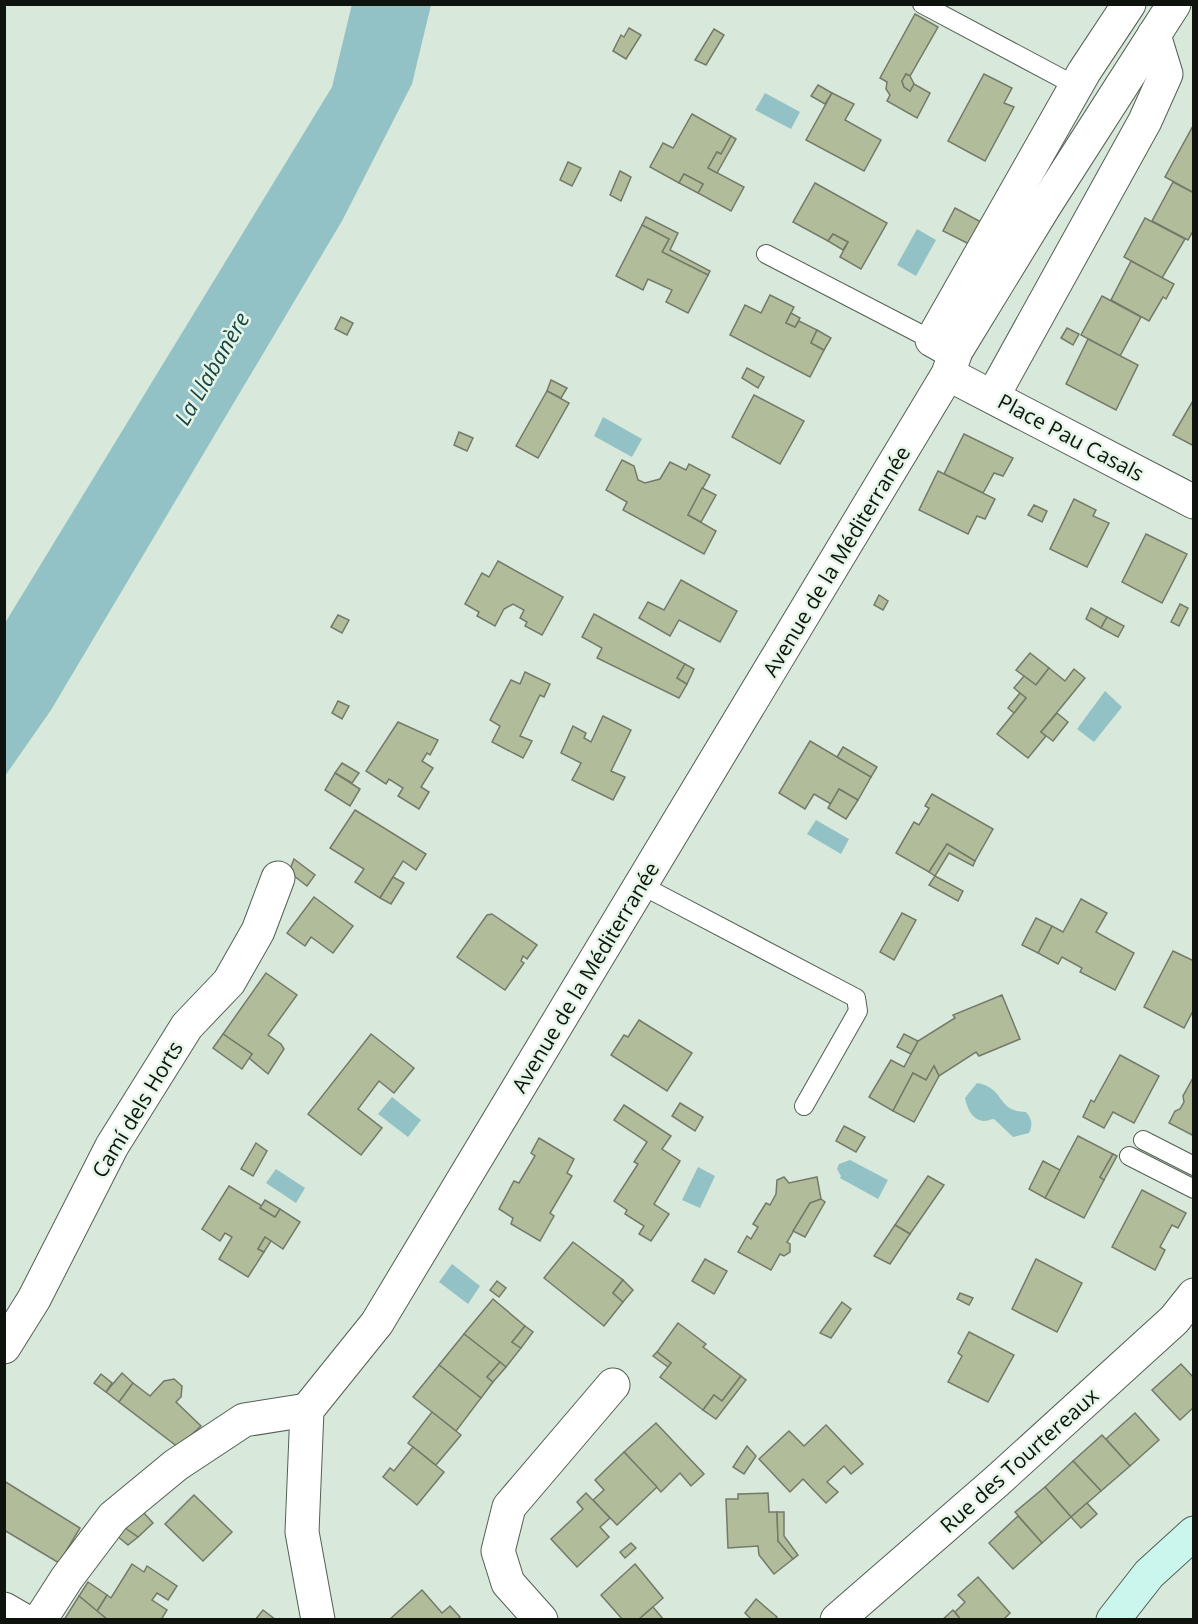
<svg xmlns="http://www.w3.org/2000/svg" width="1198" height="1624" viewBox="0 0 1198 1624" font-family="'Open Sans',sans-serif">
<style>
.water{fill:#93c2c6}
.building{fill:#b1bd9a;stroke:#747a69;stroke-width:1.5}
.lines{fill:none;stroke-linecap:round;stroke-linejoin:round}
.lane-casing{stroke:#526054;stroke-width:20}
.street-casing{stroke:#526054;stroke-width:35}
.secondary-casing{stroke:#526054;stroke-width:35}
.lane{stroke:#fff;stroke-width:18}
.street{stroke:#fff;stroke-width:33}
.secondary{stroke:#caf6ed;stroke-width:33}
.labels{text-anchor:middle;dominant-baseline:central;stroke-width:5;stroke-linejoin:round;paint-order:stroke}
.street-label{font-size:21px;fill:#0e130e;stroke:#e5f6e7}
.water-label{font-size:22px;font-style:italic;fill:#184448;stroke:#e5f6e7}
</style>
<rect width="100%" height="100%" fill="#d8e8da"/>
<g class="water">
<polygon points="352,4 431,5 412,84 342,221 51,710 5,776 5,623 332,87"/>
<polygon points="765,93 800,112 791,129 755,110"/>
<polygon points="917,229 936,240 916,276 897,265"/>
<polygon points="603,417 642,439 632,457 594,436"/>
<polygon points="1105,691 1122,707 1094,742 1077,729"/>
<polygon points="816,820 849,839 841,854 807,834"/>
<path d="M977,1083C1006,1088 996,1112 1026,1112C1032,1119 1033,1125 1029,1133L1013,1137L994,1119C991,1119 988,1121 984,1121C972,1120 967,1108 965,1098Z"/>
<polygon points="392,1097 421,1120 408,1137 378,1114"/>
<polygon points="850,1160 888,1180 878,1199 840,1178 841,1176 837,1169 839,1164"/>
<polygon points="698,1167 715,1176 700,1208 682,1200"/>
<polygon points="276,1169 305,1188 296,1203 266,1183"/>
<polygon points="452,1264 480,1286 468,1304 439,1282"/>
</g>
<g class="building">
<polygon points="915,14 938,27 910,76 906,74 902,81 904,87 910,91 914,84 930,93 917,118 887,101 890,95 886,89 887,82 880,78"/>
<polygon points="629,28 641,35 626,59 613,51 621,35 624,37"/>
<polygon points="714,29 724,35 706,65 695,60"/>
<polygon points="906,74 910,76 914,84 910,91 904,87 902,81"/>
<polygon points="984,74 1012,88 1004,103 1014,107 985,161 948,141"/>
<polygon points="818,85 832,93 825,104 811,96"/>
<polygon points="832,93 854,104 845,120 881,140 864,171 806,140"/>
<polygon points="692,114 731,136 721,154 717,152 708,168 744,187 731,211 698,193 703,184 684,174 679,183 650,167 663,143 673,148"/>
<polygon points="1193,126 1194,127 1194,193 1165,177"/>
<polygon points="731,136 736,139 717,173 708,168 717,152 721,154"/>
<polygon points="568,162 581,168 572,186 560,180"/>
<polygon points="620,171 631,177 621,201 610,195"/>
<polygon points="684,174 703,184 698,193 679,183"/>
<polygon points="1173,182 1194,193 1194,229 1188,240 1152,221"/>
<polygon points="815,183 887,223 861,269 840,257 848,242 833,234 828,241 793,222"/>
<polygon points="955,208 981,222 969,244 943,231"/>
<polygon points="646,217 678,233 670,250 710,271 708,275 662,252 669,239 642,225"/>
<polygon points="1145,218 1185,239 1162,278 1124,257"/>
<polygon points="642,225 669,239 662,252 708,275 688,313 666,302 672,290 648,279 643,290 616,276"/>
<polygon points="833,234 848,242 843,250 828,241"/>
<polygon points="1131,261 1174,284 1166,299 1163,297 1149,321 1111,300"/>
<polygon points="770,295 794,307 786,323 795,327 799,321 817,330 811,343 824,350 810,377 730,335 745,305 761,313"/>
<polygon points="1102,296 1141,317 1120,356 1081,335"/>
<polygon points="791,313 800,318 795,327 786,323"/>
<polygon points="341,317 353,323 347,335 335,329"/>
<polygon points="1067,328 1079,334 1073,345 1061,338"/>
<polygon points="817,330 831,338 824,350 811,343"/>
<polygon points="1088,339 1138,365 1116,410 1066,384"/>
<polygon points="747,368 764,377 758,388 742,378"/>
<polygon points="551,380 567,388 561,398 547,391"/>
<polygon points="547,391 569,403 538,458 516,446"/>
<polygon points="754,395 804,421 780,464 732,437"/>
<polygon points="1194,399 1194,446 1173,435"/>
<polygon points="459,432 473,438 467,451 454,445"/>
<polygon points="964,434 1013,458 1003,476 994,473 983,493 944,474"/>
<polygon points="622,460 634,466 638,480 645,483 660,479 670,462 686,470 689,464 710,475 688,515 716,531 704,554 623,510 627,502 606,490"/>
<polygon points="938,471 995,499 985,519 977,516 968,534 919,510"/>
<polygon points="702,488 716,495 701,522 688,515"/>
<polygon points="1074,499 1096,510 1093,516 1109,523 1087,567 1050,549"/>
<polygon points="1034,505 1047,511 1042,522 1028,515"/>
<polygon points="1146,534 1187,554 1162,603 1122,582"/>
<polygon points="498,561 563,597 542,635 525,626 527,622 520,618 524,610 513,604 504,609 495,626 477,616 479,612 465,604 482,573 489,577"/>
<polygon points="681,580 737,611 720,642 679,620 670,636 639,618 648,602 664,610"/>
<polygon points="879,595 888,601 883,610 874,605"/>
<polygon points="1180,604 1188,608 1179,626 1171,622"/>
<polygon points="1091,608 1107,617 1101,628 1086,619"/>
<polygon points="594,614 685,664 677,678 687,684 679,698 597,658 602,648 582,637"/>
<polygon points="338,615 349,620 342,633 331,627"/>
<polygon points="1107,617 1124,626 1118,637 1101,628"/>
<polygon points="1030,653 1049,668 1036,685 1016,670"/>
<polygon points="685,664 694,669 687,684 677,678"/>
<polygon points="1049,668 1065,681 1074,669 1085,678 1041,732 1046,736 1028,758 997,734 1026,698 1014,688 1024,676 1036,685"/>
<polygon points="525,672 550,684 544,697 540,695 520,736 532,741 523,758 492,742 500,726 490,720 511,680 520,684"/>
<polygon points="1020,693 1026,698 1014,713 1008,708"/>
<polygon points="338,701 349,706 342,719 332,713"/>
<polygon points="1057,713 1068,722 1053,741 1041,732"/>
<polygon points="603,716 631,730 611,771 625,777 613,800 572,780 581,763 561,753 573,726 586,733 584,738 591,742"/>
<polygon points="398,722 438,740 430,755 427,753 422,761 433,768 421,787 429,792 419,809 398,796 403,788 389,779 386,784 366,771"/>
<polygon points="810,741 871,777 858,800 839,789 831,804 814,794 805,809 779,793"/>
<polygon points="843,747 877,767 871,777 837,757"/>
<polygon points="342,763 359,773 352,783 335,773"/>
<polygon points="335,773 360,789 350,806 325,790"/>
<polygon points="839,789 858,800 846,819 828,808"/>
<polygon points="932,794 993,829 975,861 947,844 929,872 896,853 914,822 919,825 929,808 925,806"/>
<polygon points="355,810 426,854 416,870 403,861 380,898 355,882 364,869 330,848"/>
<polygon points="947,844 975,861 973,866 949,853 935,876 929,872"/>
<polygon points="294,859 315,875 307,886 289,872"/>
<polygon points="935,876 963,891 958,901 929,885"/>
<polygon points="393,877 404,883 391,904 380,898"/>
<polygon points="314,897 353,926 333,953 311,937 305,946 287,933"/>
<polygon points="1081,899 1107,913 1096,932 1134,953 1115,990 1080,972 1082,968 1062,957 1058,964 1038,953 1052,926 1063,932"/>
<polygon points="902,913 916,920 894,960 880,952"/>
<polygon points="492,914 537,945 527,959 523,956 521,961 524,963 505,990 457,957 487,915"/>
<polygon points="1036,918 1052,926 1038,953 1022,945"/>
<polygon points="1173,951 1194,961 1194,1009 1184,1028 1144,1007"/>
<polygon points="266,973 297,995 268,1035 281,1044 284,1049 268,1074 249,1058 252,1054 223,1034"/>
<polygon points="1002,995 1020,1039 979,1056 976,1052 939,1076 934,1066 926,1080 913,1073 893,1111 869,1097 891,1060 904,1067 918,1041 955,1018 953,1015"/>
<polygon points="639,1020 692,1053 667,1091 611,1055 624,1035 628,1037"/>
<polygon points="223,1034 252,1054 242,1069 213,1048"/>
<polygon points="371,1034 414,1068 394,1093 379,1081 358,1109 382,1128 361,1155 308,1114"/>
<polygon points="904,1034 918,1041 911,1054 897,1047"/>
<polygon points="1120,1055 1159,1076 1134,1123 1113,1112 1104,1128 1083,1117 1091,1100 1094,1102"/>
<polygon points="934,1066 939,1076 914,1122 893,1111 913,1073 926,1080"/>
<polygon points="1194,1076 1194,1136 1169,1123 1175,1111 1180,1109 1184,1102 1183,1096"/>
<polygon points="680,1103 703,1117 695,1131 672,1116"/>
<polygon points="624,1105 671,1136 662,1149 680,1161 654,1204 669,1214 651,1241 639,1234 644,1226 625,1214 627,1210 614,1201 638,1164 634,1162 647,1142 614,1120"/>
<polygon points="844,1126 865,1137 856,1152 836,1141"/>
<polygon points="1078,1136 1113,1154 1100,1177 1104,1180 1084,1218 1045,1198"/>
<polygon points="539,1138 574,1159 567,1173 572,1176 550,1213 554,1216 540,1241 511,1224 513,1218 499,1209 514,1181 519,1183 535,1156 531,1153"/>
<polygon points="256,1143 267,1151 253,1176 241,1169"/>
<polygon points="1113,1154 1117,1156 1104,1180 1100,1177"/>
<polygon points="1043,1161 1060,1170 1045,1198 1029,1189"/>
<polygon points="928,1176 944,1185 910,1234 895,1225"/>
<polygon points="784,1177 789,1183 817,1177 821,1199 810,1203 787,1242 790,1244 790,1252 784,1256 780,1254 771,1270 738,1252 747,1236 751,1239 758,1227 753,1224 766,1203 770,1205 776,1194 777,1180"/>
<polygon points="229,1186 262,1206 260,1208 275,1217 280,1209 300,1222 283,1249 265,1237 258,1249 264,1252 248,1277 219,1259 232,1237 225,1233 220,1241 202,1229"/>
<polygon points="1142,1190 1186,1213 1178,1228 1172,1225 1160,1247 1165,1250 1155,1270 1112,1247"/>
<polygon points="821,1199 825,1202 805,1237 793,1231 810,1203"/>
<polygon points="265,1200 280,1209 275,1217 260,1208"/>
<polygon points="895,1225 910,1234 890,1264 874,1256"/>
<polygon points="265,1237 271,1241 264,1252 258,1249"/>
<polygon points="573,1242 623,1280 613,1293 623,1302 604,1326 544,1278"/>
<polygon points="705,1259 727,1271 714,1294 692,1281"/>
<polygon points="1036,1259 1082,1283 1057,1332 1012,1309"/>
<polygon points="623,1280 633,1290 623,1302 613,1293"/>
<polygon points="497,1281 506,1288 499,1297 490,1290"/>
<polygon points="960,1293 973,1298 969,1305 957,1299"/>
<polygon points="493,1299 525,1326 512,1342 521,1348 506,1367 464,1334"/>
<polygon points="842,1302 851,1309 831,1338 820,1333"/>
<polygon points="678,1323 706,1344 703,1347 741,1376 722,1401 714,1395 703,1410 660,1377 671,1363 657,1352"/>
<polygon points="525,1326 533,1332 521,1348 512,1342"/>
<polygon points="969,1332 1014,1355 988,1402 948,1382 962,1356 958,1353"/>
<polygon points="464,1334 500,1362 487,1377 493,1382 481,1398 439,1365"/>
<polygon points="657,1352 671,1363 668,1367 653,1356"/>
<polygon points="500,1362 506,1367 493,1382 487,1377"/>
<polygon points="1181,1364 1194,1378 1194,1407 1180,1420 1152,1390"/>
<polygon points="439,1365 481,1398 456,1431 413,1397"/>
<polygon points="122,1373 133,1383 119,1402 106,1392"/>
<polygon points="101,1374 112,1383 106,1392 94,1383"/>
<polygon points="741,1376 746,1380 716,1419 703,1410 714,1395 722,1401"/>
<polygon points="174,1379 182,1386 181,1397 176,1402 201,1426 178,1447 119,1402 133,1383 150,1396 164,1381"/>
<polygon points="432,1412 461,1435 436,1465 408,1443"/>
<polygon points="1135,1413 1159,1440 1130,1466 1106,1439"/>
<polygon points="656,1423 704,1474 691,1486 680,1473 661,1492 624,1452"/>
<polygon points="826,1425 863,1464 851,1474 844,1466 827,1482 838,1492 826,1503 803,1479 790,1492 759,1459 789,1431 804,1446"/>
<polygon points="1102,1435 1130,1466 1101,1491 1073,1461"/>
<polygon points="747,1446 756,1456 744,1474 733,1467"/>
<polygon points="413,1447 444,1472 417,1505 383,1477 390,1468 394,1471"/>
<polygon points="624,1452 657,1487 617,1525 593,1500 604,1490 595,1480"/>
<polygon points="1073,1461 1101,1491 1071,1517 1045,1487"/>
<polygon points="4,1481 80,1528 59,1563 4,1530"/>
<polygon points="1045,1487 1071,1517 1042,1543 1015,1512"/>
<polygon points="586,1493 610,1518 600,1527 609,1537 577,1567 551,1539 583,1509 577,1502"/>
<polygon points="768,1493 769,1512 777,1512 778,1541 793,1559 774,1574 759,1555 758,1546 728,1548 726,1499 738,1499 738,1494"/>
<polygon points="194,1495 232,1532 203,1561 165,1524"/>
<polygon points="1087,1503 1097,1514 1081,1528 1071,1517"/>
<polygon points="143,1512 153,1523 138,1537 125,1528"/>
<polygon points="777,1512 784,1512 784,1536 798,1555 793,1559 778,1541"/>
<polygon points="1018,1516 1042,1543 1013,1569 989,1543"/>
<polygon points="125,1528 138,1537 128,1545 117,1536"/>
<polygon points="631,1543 636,1548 625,1558 620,1552"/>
<polygon points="132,1564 144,1572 147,1566 177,1586 168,1600 157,1593 152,1600 167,1610 161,1620 108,1620 97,1611 107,1595 111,1598"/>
<polygon points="635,1564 663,1598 638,1620 623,1620 601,1595"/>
<polygon points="978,1577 1010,1613 1003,1620 961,1620 955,1612 965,1602 958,1595"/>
<polygon points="88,1582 107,1595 97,1611 79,1596"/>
<polygon points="422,1590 442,1613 450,1606 460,1617 457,1620 389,1620"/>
<polygon points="79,1596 97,1611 108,1620 64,1620"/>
<polygon points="756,1599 777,1617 774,1620 752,1620 745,1613"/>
<polygon points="653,1607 664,1620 638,1620"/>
<polygon points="263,1610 276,1620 255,1620"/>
<polygon points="953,1610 961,1620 942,1620"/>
</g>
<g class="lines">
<defs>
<g id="lane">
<polyline points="922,4 1076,86"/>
<polyline points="766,254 932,340"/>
<polyline points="641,885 856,998 858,1011 804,1106"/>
<polyline points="1143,1140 1194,1166"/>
<polyline points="1129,1156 1194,1189"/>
</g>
<g id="street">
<polyline points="955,353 932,340 1084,72 1129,4"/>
<polyline points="948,374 1194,502"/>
<polyline points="993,396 1145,121 1166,74 1154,35"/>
<polyline points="4,1347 34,1299 112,1146 187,1026 229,982 258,931 278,878"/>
<polyline points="4,1609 23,1620"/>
<polyline points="40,1620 67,1578 113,1517 176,1465 244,1420 307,1410"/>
<polyline points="318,1620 302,1532 307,1410 377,1323 948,374 956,351 1044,207 1174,4"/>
<polyline points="541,1620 508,1583 498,1551 509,1507 613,1385"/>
<polyline points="837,1620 997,1481 1174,1320 1194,1295"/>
</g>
<polyline id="secondary" points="1113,1620 1149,1574 1194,1533"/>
</defs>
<use href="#lane" class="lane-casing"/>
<use href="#street" class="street-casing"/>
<use href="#secondary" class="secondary-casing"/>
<use href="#lane" class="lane"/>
<use href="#street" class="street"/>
<use href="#secondary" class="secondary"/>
</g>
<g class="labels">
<g class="street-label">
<text transform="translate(1071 437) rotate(28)">Place Pau Casals</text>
<text transform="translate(836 561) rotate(-59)">Avenue de la Méditerranée</text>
<text transform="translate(585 977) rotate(-59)">Avenue de la Méditerranée</text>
<text transform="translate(137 1109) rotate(-59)">Camí dels Horts</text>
<text transform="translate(1019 1460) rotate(-42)">Rue des Tourtereaux</text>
</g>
<g class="water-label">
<text transform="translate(211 368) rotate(-60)">La Llabanère</text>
</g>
</g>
<rect width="1198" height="1624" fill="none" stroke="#0e130e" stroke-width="12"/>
</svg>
